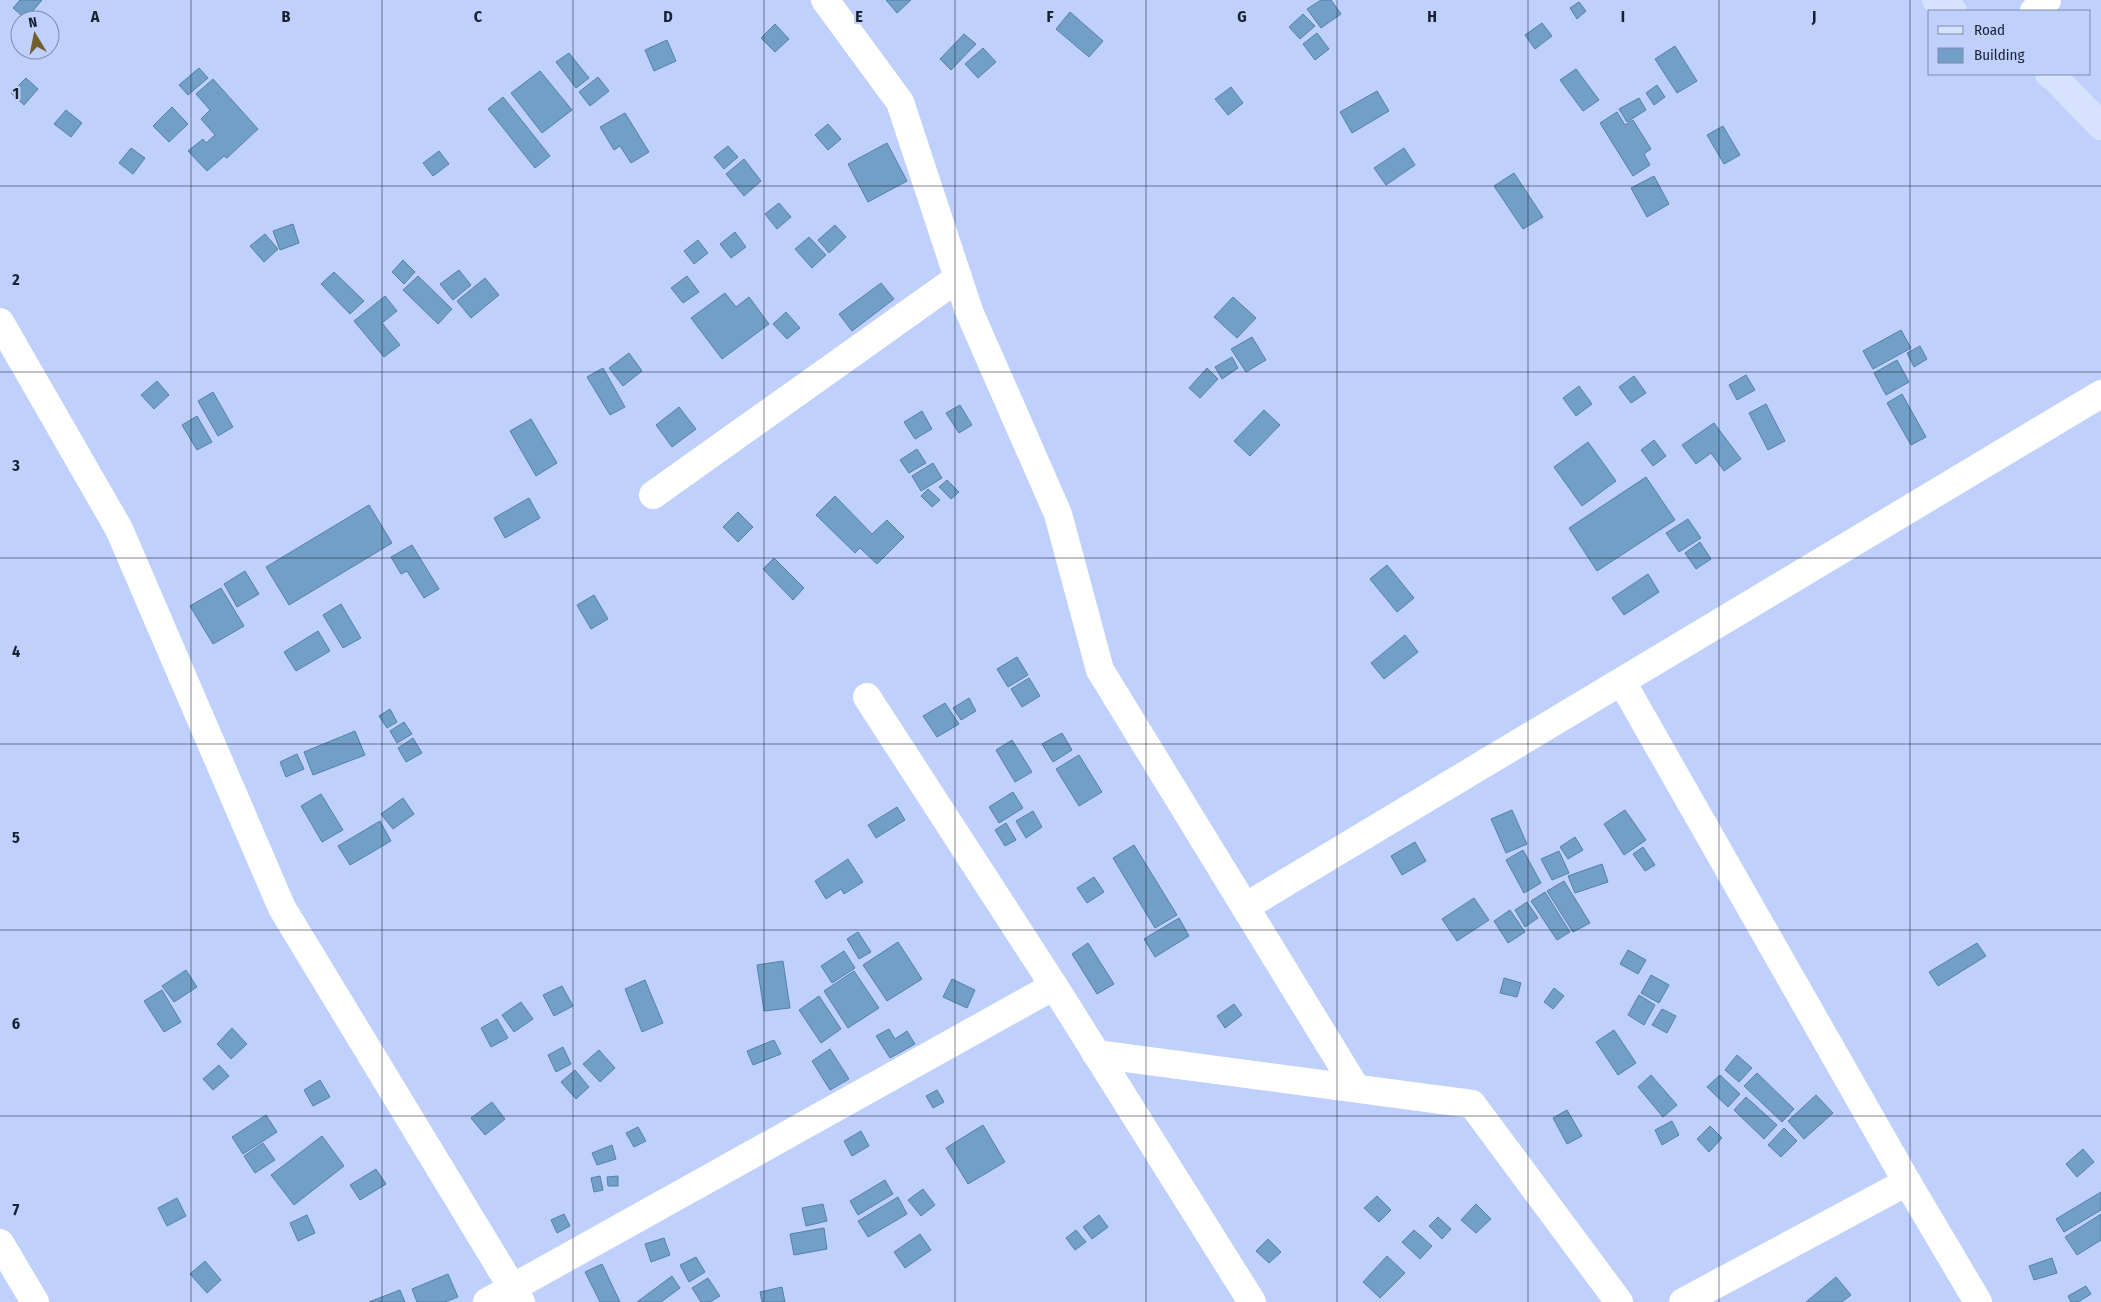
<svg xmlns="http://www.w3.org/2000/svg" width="2101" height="1302" viewBox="0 0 2101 1302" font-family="'Fira Sans Condensed',sans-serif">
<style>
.building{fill:#729fc8;stroke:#5581a9}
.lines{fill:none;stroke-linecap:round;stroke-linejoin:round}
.street{stroke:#fff;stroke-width:28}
.secondary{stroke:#d7e2fe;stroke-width:28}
.grid{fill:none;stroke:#192135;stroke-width:1;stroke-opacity:0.55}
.grid-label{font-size:16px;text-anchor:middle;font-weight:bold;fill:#192135;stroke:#bed0fb;stroke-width:4.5;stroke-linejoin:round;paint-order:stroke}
</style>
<rect width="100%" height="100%" fill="#bed0fb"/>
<g class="building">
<polygon points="20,0 42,0 26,19 13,8"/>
<polygon points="886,0 911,0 897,13"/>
<polygon points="1321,0 1331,0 1341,14 1321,28 1307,9"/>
<polygon points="1579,2 1586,11 1577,19 1570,8"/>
<polygon points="1070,12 1103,41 1089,57 1056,29"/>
<polygon points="1303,14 1315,26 1300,39 1289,27"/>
<polygon points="1542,23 1552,36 1535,49 1525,35"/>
<polygon points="775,24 789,39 775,52 761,38"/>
<polygon points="1317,33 1329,49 1315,60 1303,44"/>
<polygon points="964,34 976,44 951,70 940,59"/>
<polygon points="667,40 676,61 654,71 645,50"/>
<polygon points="1675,46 1697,81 1677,93 1655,59"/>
<polygon points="983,48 996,62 978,78 965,64"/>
<polygon points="569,53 589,78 576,88 556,62"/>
<polygon points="199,68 208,78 188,95 179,85"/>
<polygon points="1576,69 1599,100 1583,111 1560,80"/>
<polygon points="540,71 572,110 542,133 511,93"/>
<polygon points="598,77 609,91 590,106 579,92"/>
<polygon points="26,78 38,89 24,105 11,93"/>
<polygon points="213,79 258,129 227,158 224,156 207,171 188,151 203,139 206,143 215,135 201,119 210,110 196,94"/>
<polygon points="1657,85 1665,97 1654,105 1646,93"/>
<polygon points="1231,87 1243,103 1228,115 1215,99"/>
<polygon points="1377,91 1389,111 1352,133 1340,112"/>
<polygon points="503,97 550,156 535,168 488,109"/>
<polygon points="1639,98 1646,110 1627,122 1619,109"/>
<polygon points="172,107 188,124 169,142 153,126"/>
<polygon points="66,110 82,123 71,137 54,124"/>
<polygon points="1617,112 1625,125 1633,120 1651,149 1644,154 1650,165 1633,176 1600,123"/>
<polygon points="625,113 649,152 631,163 620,146 614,150 600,127"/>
<polygon points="828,124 841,139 828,150 815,135"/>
<polygon points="1723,126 1740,155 1724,164 1707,135"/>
<polygon points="887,143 907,181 868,202 848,164"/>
<polygon points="728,146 738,157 724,169 714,157"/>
<polygon points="131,148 145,158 133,174 119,163"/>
<polygon points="1404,148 1415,165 1386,185 1374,168"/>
<polygon points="439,151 449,164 433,176 423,163"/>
<polygon points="744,159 761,181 744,196 726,174"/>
<polygon points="1514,173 1543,217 1523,229 1494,186"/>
<polygon points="1654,176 1669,204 1647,217 1631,188"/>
<polygon points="779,203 791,217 777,229 765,214"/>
<polygon points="293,224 299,243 280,250 273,231"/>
<polygon points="835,225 846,237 829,253 818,240"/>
<polygon points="735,232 746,247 731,258 720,244"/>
<polygon points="265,234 278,249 264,262 250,246"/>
<polygon points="809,237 826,255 812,268 795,249"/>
<polygon points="698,240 708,253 694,264 684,251"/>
<polygon points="403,260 415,272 404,284 392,272"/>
<polygon points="459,270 471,285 453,300 440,284"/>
<polygon points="334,272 364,301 350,314 321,284"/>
<polygon points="418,276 452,309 438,324 403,290"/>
<polygon points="687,276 699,292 683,303 671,288"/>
<polygon points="485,278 499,295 471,318 457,301"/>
<polygon points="881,283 894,299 852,331 839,314"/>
<polygon points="725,293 736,307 749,297 769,324 722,359 691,318"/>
<polygon points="385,296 397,311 382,323 400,345 384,357 354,321"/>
<polygon points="1233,297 1256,318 1237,338 1214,317"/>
<polygon points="786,312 800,328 787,339 773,324"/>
<polygon points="1901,330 1911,348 1873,369 1863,351"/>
<polygon points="1252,337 1266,360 1246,372 1231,349"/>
<polygon points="1920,346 1927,359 1914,367 1907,353"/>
<polygon points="629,353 642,371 623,386 609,368"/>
<polygon points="1232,357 1238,368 1222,379 1215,367"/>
<polygon points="1897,360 1909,382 1886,395 1874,373"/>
<polygon points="603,368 625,407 610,415 587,377"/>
<polygon points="1207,368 1218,379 1200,398 1189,388"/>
<polygon points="1746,375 1755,390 1737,400 1729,385"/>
<polygon points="1634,376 1646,393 1631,403 1619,387"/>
<polygon points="157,381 169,395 154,409 141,395"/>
<polygon points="1579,386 1592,404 1576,416 1563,398"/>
<polygon points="213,392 233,427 218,436 198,401"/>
<polygon points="1902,394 1926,437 1911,445 1887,403"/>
<polygon points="1766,404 1785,441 1768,450 1749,413"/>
<polygon points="960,405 972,425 959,433 946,413"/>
<polygon points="679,407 696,429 672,447 656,425"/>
<polygon points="1264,410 1280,425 1250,456 1234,441"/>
<polygon points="922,411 932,429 915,439 904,422"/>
<polygon points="197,416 212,442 197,450 182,425"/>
<polygon points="531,419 557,463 536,476 510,431"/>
<polygon points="1714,423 1741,459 1724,471 1711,453 1696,464 1682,445"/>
<polygon points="1654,440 1666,456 1653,466 1641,450"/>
<polygon points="1588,442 1616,481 1582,506 1554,467"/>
<polygon points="917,449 926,463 909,473 900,460"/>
<polygon points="933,463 942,478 921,491 912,476"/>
<polygon points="1646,477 1675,520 1597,571 1569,528"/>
<polygon points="947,480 959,492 951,499 939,487"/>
<polygon points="928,489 940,500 932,507 921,496"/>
<polygon points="835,496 872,534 887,520 904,537 877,564 860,548 855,553 816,515"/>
<polygon points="529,498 540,518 505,538 494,518"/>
<polygon points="369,505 392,543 289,605 266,567"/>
<polygon points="738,512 753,527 738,542 723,527"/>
<polygon points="1688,519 1701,538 1679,552 1666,533"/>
<polygon points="1700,542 1711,559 1696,569 1685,553"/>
<polygon points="412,545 439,589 424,598 407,571 401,574 391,557"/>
<polygon points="774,558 804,588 793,600 763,569"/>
<polygon points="1387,565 1414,598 1397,612 1370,579"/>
<polygon points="245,571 259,594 237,607 224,584"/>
<polygon points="1648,574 1659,592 1624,615 1612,598"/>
<polygon points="221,588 244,626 213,644 190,606"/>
<polygon points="594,595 608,619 591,629 577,605"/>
<polygon points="341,604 361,638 343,648 323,615"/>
<polygon points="318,631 330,651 296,671 284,652"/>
<polygon points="1405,635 1418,652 1384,679 1371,663"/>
<polygon points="1017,657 1028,675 1008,687 997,669"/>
<polygon points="1029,678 1040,696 1022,707 1011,689"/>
<polygon points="969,698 976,711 961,720 953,708"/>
<polygon points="945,703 959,724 937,737 923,716"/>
<polygon points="390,709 397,722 387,728 379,716"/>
<polygon points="404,722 412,734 397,743 390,731"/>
<polygon points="355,731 365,755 313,775 304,752"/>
<polygon points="1062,733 1072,750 1053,762 1042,744"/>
<polygon points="413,738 422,753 406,762 398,748"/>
<polygon points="1012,740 1032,772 1015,782 996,750"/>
<polygon points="297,754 304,769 286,777 280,762"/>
<polygon points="1079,755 1102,792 1079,806 1056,769"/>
<polygon points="1013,792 1023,808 999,823 989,807"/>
<polygon points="321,794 343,830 322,842 301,806"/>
<polygon points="403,798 414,814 393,829 381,814"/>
<polygon points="897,807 905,820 876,838 868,825"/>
<polygon points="1512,810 1527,844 1506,853 1491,819"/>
<polygon points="1625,810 1646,840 1624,855 1604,824"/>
<polygon points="1033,811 1042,827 1026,838 1016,821"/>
<polygon points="380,821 391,841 350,865 338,846"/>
<polygon points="1006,823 1016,840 1005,846 995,830"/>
<polygon points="1575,837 1583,850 1568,859 1560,847"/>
<polygon points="1415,842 1426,861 1402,875 1391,856"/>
<polygon points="1134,845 1177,915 1155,928 1113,858"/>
<polygon points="1643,847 1655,865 1645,871 1633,854"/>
<polygon points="1523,850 1541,883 1524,893 1506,860"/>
<polygon points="1559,851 1569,873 1552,880 1541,859"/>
<polygon points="848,859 863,882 844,894 841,889 826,899 815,881"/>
<polygon points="1602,864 1608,882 1575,893 1568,876"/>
<polygon points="1094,877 1104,892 1087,903 1077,888"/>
<polygon points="1564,881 1590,923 1573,932 1547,891"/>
<polygon points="1545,892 1570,932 1557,940 1531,901"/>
<polygon points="1474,898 1489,920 1457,941 1442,919"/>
<polygon points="1527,902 1538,918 1525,927 1515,910"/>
<polygon points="1510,910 1525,932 1508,943 1494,921"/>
<polygon points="1179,918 1189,936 1155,957 1144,939"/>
<polygon points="858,932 871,952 859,959 847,939"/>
<polygon points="898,942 922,979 887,1001 863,965"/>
<polygon points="1088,943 1114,984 1097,994 1072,954"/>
<polygon points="1977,943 1986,956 1938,986 1929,972"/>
<polygon points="1628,950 1646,960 1638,974 1620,964"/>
<polygon points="844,951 855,968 832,983 821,966"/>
<polygon points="783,961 790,1008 764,1011 757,965"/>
<polygon points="186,970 197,987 174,1002 162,986"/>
<polygon points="854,971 879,1008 848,1028 824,991"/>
<polygon points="1651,975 1669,985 1659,1003 1641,993"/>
<polygon points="1504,978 1521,983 1517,997 1500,993"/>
<polygon points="952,979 975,990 967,1008 943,997"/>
<polygon points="645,980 663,1023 642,1032 625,989"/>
<polygon points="562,986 573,1006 554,1016 543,995"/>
<polygon points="1554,988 1564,996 1553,1009 1544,1002"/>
<polygon points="162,990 181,1022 164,1032 144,1001"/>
<polygon points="1639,995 1655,1005 1644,1025 1628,1015"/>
<polygon points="819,996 841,1029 821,1043 799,1010"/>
<polygon points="521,1002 533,1019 514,1032 502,1015"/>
<polygon points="1234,1004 1242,1015 1225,1028 1217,1016"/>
<polygon points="1662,1009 1676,1016 1667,1033 1652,1025"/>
<polygon points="497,1019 508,1038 491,1047 481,1028"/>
<polygon points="232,1028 247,1044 231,1059 217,1044"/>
<polygon points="889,1029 895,1039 907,1031 915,1044 890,1058 876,1036"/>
<polygon points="1614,1030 1636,1063 1618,1075 1596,1042"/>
<polygon points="774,1040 781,1054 753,1065 747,1051"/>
<polygon points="563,1047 571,1064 556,1072 548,1055"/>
<polygon points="830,1049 849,1079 830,1090 812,1061"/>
<polygon points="599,1050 615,1068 600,1082 583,1064"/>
<polygon points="1737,1055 1752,1068 1739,1082 1725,1070"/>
<polygon points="219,1065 229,1076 213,1090 203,1079"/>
<polygon points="575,1070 589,1087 576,1099 561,1082"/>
<polygon points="1757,1073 1794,1109 1782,1122 1744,1086"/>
<polygon points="1651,1075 1677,1105 1663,1117 1638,1087"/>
<polygon points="1720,1075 1740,1094 1728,1107 1707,1087"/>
<polygon points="320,1080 330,1097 313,1106 304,1090"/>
<polygon points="937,1090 944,1102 933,1108 926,1096"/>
<polygon points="1816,1095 1833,1113 1804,1139 1788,1121"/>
<polygon points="1746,1097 1777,1125 1764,1139 1734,1110"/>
<polygon points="492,1102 505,1119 485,1135 471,1118"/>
<polygon points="1567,1110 1582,1136 1567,1144 1553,1118"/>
<polygon points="266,1115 277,1132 243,1154 232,1137"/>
<polygon points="1672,1121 1679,1135 1662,1145 1655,1130"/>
<polygon points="983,1125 1005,1162 968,1184 946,1148"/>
<polygon points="1710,1126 1722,1138 1709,1152 1697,1139"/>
<polygon points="638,1127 646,1141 634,1147 626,1133"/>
<polygon points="1784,1128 1797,1141 1781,1157 1768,1145"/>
<polygon points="861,1131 869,1146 852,1156 844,1141"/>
<polygon points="322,1136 344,1166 294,1205 271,1175"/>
<polygon points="263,1143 275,1160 255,1173 244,1156"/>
<polygon points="612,1145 616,1159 597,1165 592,1153"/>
<polygon points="2083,1149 2094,1162 2077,1177 2066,1164"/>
<polygon points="376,1169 386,1184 360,1200 350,1185"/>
<polygon points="600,1176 603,1190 594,1192 591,1178"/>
<polygon points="618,1176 618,1186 608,1186 607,1177"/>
<polygon points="885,1180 893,1194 858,1215 850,1201"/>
<polygon points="923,1189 935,1205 921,1216 908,1200"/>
<polygon points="2101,1192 2101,1210 2064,1232 2056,1219"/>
<polygon points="1377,1196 1391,1210 1379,1222 1364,1208"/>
<polygon points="898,1197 907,1214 868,1237 858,1221"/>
<polygon points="177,1198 186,1216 167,1226 158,1208"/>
<polygon points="823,1204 827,1221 806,1226 802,1208"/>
<polygon points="1476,1204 1491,1219 1476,1233 1461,1220"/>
<polygon points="564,1214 570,1226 557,1233 551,1220"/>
<polygon points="2101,1214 2101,1240 2077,1255 2065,1237"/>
<polygon points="307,1215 315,1233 298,1241 290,1223"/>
<polygon points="1099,1215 1108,1227 1092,1239 1083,1227"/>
<polygon points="1438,1217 1451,1229 1442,1239 1429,1226"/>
<polygon points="824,1228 827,1249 794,1255 790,1234"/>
<polygon points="1076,1230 1086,1242 1075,1250 1066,1238"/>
<polygon points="1414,1230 1432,1246 1420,1259 1402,1242"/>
<polygon points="920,1234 931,1250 905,1268 894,1252"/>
<polygon points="664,1238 670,1255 651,1262 645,1244"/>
<polygon points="1268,1239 1281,1252 1269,1263 1256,1251"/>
<polygon points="1387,1256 1405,1273 1380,1298 1363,1282"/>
<polygon points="696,1257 705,1272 689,1282 680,1265"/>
<polygon points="2052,1258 2057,1273 2034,1280 2029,1266"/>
<polygon points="205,1261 221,1280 207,1293 190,1274"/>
<polygon points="602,1264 620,1302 600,1302 585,1272"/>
<polygon points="448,1274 458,1297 445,1302 417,1302 412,1289"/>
<polygon points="672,1276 680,1288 661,1302 637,1302"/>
<polygon points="1836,1277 1851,1295 1842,1302 1806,1302"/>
<polygon points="708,1278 720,1296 710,1302 701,1302 692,1288"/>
<polygon points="2086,1286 2091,1294 2078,1302 2071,1302 2068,1296"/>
<polygon points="782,1287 785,1302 762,1302 760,1292"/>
<polygon points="400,1290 405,1302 369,1302"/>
</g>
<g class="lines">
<g class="street">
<polyline points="825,0 900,102 969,311 1058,514 1100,670 1356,1088"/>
<polyline points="2034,11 2047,0"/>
<polyline points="0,322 119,529 282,908 521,1302"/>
<polyline points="653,495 958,278"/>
<polyline points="1622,682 1907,1182 1978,1302"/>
<polyline points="867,697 1054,986 1252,1302"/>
<polyline points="1245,907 2101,394"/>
<polyline points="1096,1054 1472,1104 1619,1302"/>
<polyline points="0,1243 35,1302"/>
<polyline points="487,1302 1054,986"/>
<polyline points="1683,1302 1907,1182"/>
</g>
<g class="secondary">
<polyline points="1936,0 1953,11"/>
<polyline points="2049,74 2055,78 2101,126"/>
</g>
</g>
<path class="grid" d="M191,0V1302M382,0V1302M573,0V1302M764,0V1302M955,0V1302M1146,0V1302M1337,0V1302M1528,0V1302M1719,0V1302M1910,0V1302M0,186H2101M0,372H2101M0,558H2101M0,744H2101M0,930H2101M0,1116H2101"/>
<g class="grid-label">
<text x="95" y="22">A</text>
<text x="286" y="22">B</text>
<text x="478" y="22">C</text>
<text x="668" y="22">D</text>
<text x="859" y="22">E</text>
<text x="1050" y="22">F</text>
<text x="1242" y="22">G</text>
<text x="1432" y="22">H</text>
<text x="1623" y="22">I</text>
<text x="1814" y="22">J</text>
<text x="16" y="99">1</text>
<text x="16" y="285">2</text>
<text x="16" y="471">3</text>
<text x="16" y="657">4</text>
<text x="16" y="843">5</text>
<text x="16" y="1029">6</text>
<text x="16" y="1215">7</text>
</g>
<rect x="1928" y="10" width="162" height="65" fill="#bed0fb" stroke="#7c8aac"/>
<rect x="1938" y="26" width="25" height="8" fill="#d7e2fe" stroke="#7c8aac"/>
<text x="1974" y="35" font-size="15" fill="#192135">Road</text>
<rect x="1938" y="48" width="25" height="15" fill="#729fc8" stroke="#7c8aac"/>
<text x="1974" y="60" font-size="15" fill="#192135">Building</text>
<g transform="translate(35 35) rotate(350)"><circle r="24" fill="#bed0fb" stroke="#7c8aac"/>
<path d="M0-4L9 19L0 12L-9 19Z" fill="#74602f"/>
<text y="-8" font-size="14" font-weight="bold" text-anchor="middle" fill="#192135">N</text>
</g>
</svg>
